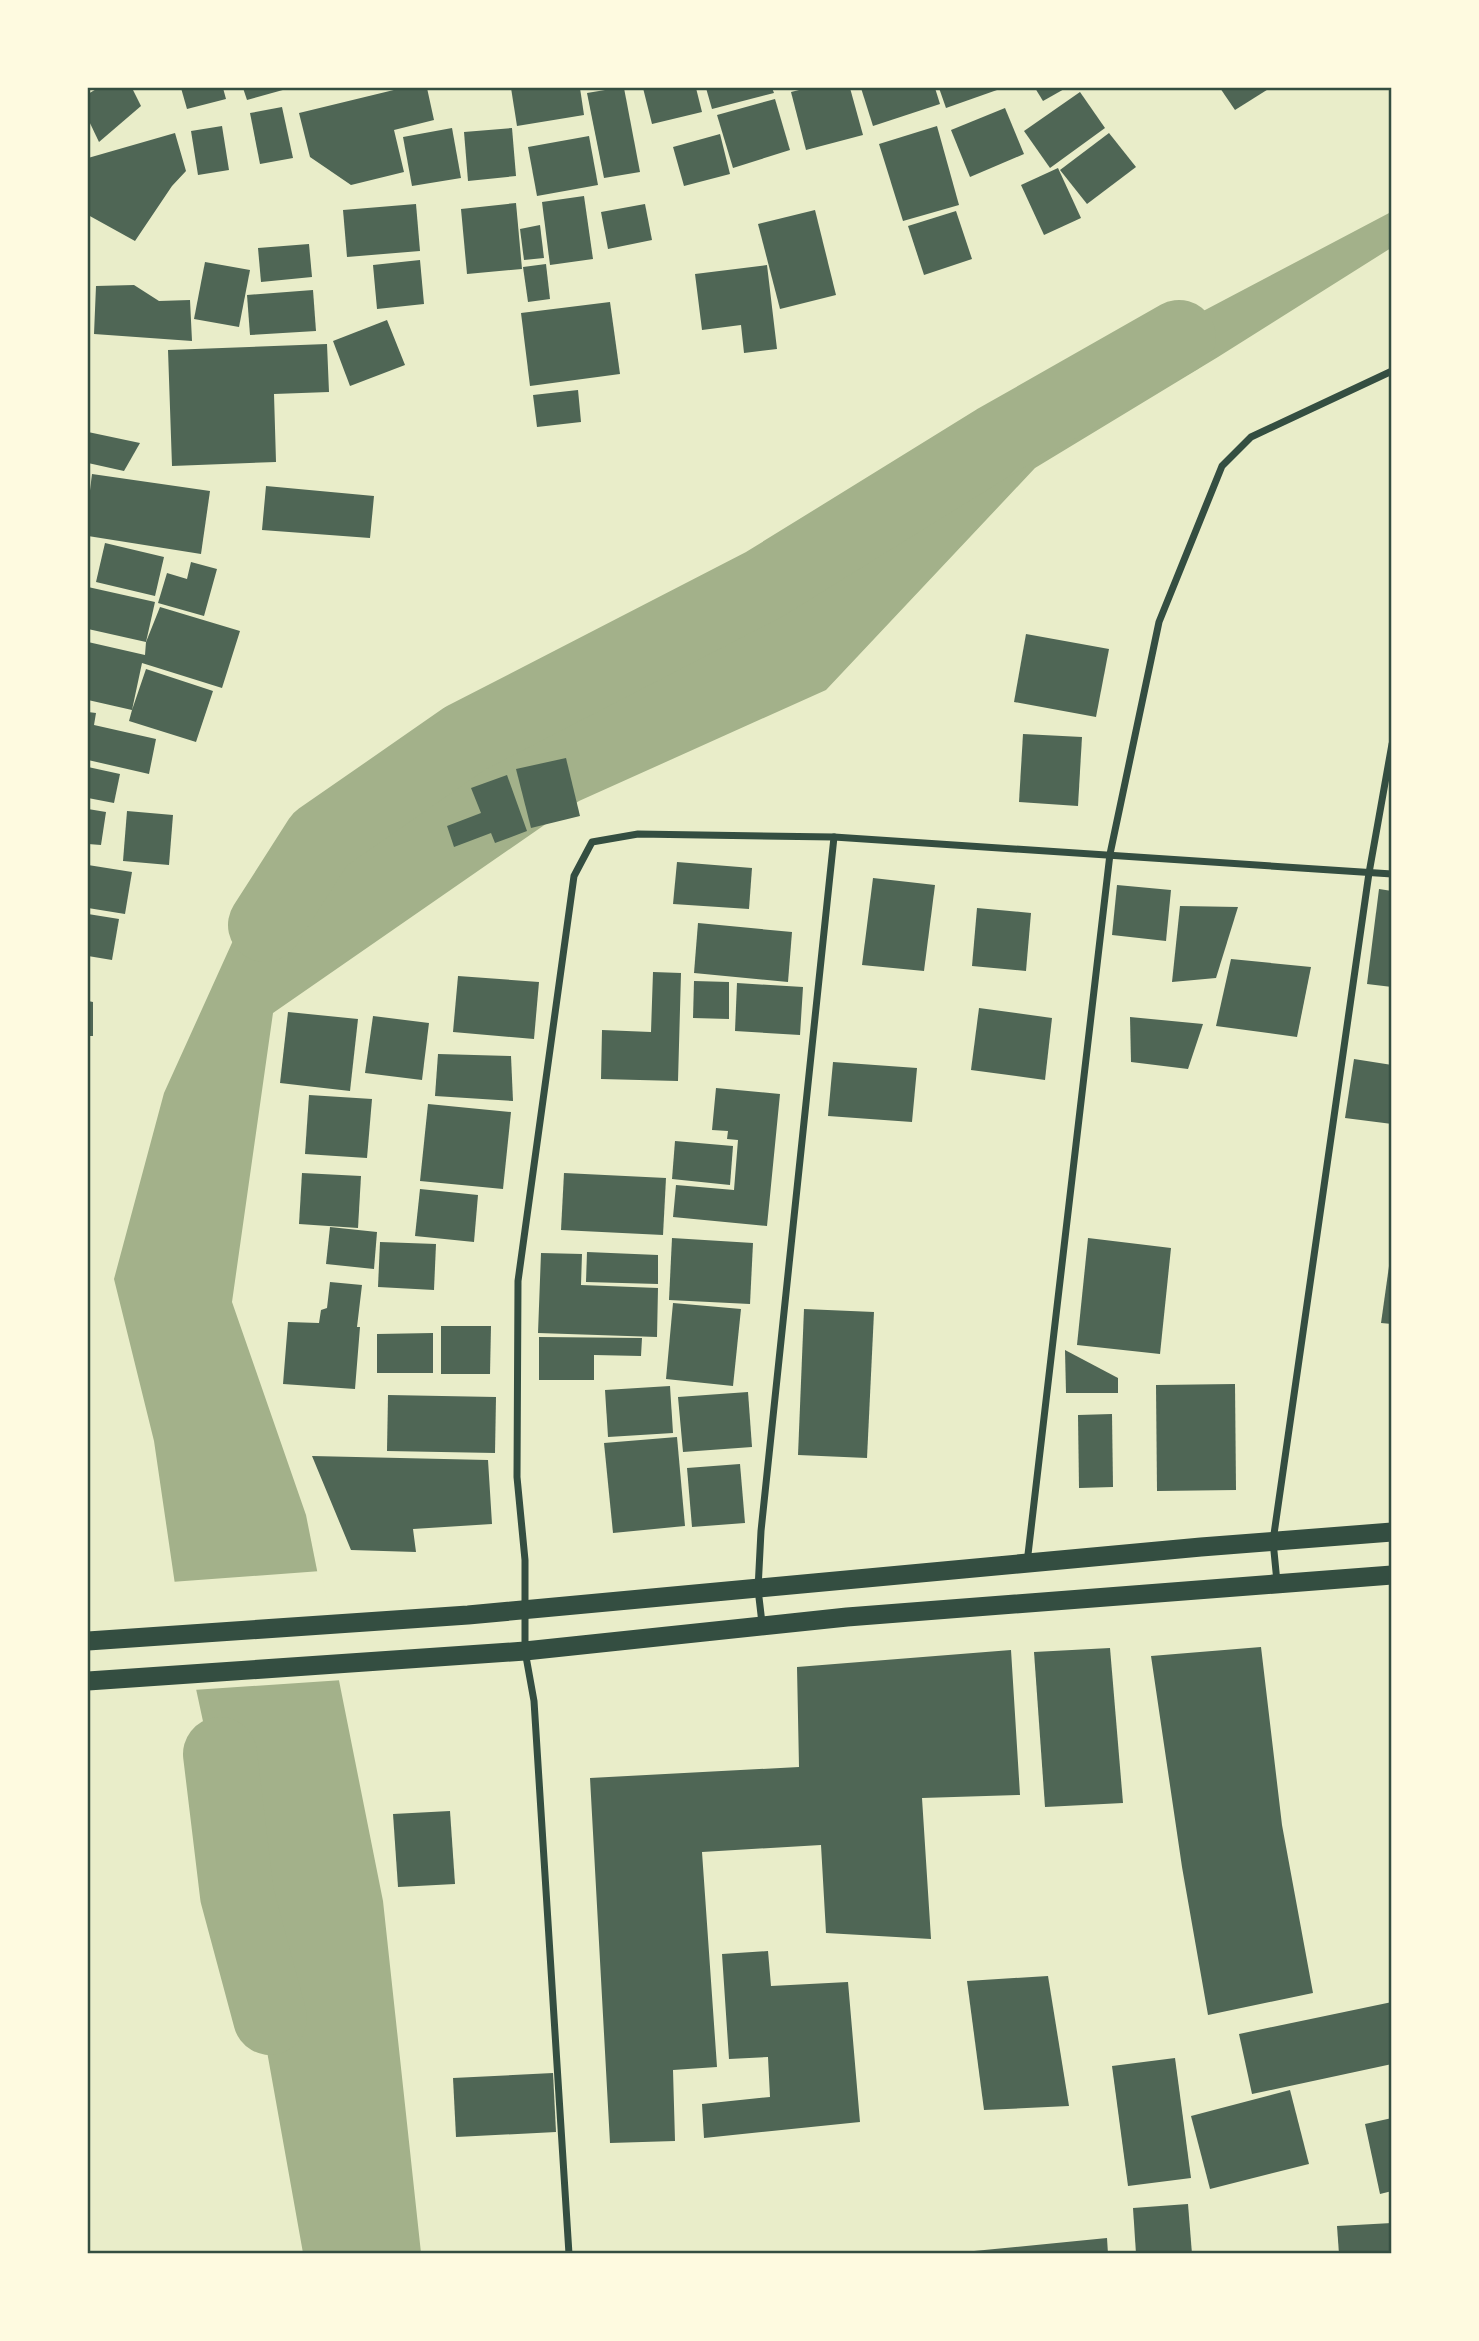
<svg xmlns="http://www.w3.org/2000/svg" width="1479" height="2341" viewBox="0 0 1479 2341" font-family="'Alegreya Sans',sans-serif">
<style>
.water{fill:#a3b18a}
.pier{fill:#e9edc9}
.lines{fill:none;stroke-linecap:round;stroke-linejoin:round}
.river{stroke:#a3b18a;stroke-width:74}
.building{fill:#4f6655}
.minor{stroke:#344e41;stroke-width:7}
.trunk{stroke:#344e41;stroke-width:19}
.neatline{fill:none;stroke:#344e41;stroke-width:2.5}
</style>
<rect width="100%" height="100%" fill="#e9edc9"/>
<polygon class="water" points="1391,212 1391,248 1218,357 1035,468 826,690 579,801 273,1013 232,1302 306,1515 383,1901 421,2253 303,2253 233,1861 178,1605 154,1441 114,1279 164,1093 265,870 690,635 902,540 1152,338"/>
<polygon class="pier" points="321,1571 343,1680 193,1690 171,1582"/>
<g class="lines">
<g class="river">
<polyline points="265,925 320,839 464,739 763,585 996,441 1179,337"/>
<polyline points="220,1754 237,1895 270,2018"/>
</g>
</g>
<g class="building">
<polygon points="98,88 132,88 141,106 99,142 88,119 88,94"/>
<polygon points="181,88 223,88 226,99 187,109"/>
<polygon points="243,88 290,88 247,100"/>
<polygon points="402,88 427,88 434,120 394,130 404,172 351,185 310,157 299,113"/>
<polygon points="511,88 580,88 584,115 517,126"/>
<polygon points="617,88 624,88 640,172 604,178 587,93"/>
<polygon points="643,88 696,88 702,112 652,124"/>
<polygon points="706,88 772,88 774,93 712,109"/>
<polygon points="807,88 850,88 863,135 806,150 791,92"/>
<polygon points="861,88 935,88 940,104 873,126"/>
<polygon points="939,88 996,88 997,90 946,108"/>
<polygon points="1035,88 1066,88 1043,101"/>
<polygon points="1220,88 1270,88 1235,110"/>
<polygon points="1080,92 1105,128 1050,168 1024,131"/>
<polygon points="775,99 790,150 733,168 717,115"/>
<polygon points="282,107 293,158 260,164 250,113"/>
<polygon points="1005,108 1024,154 970,177 951,130"/>
<polygon points="222,126 229,170 198,175 191,131"/>
<polygon points="937,126 959,205 903,221 879,144"/>
<polygon points="452,128 461,178 412,186 403,137"/>
<polygon points="512,128 516,176 468,181 464,132"/>
<polygon points="175,133 186,171 172,186 135,241 88,215 88,158"/>
<polygon points="1109,133 1136,167 1087,204 1060,170"/>
<polygon points="720,134 730,174 684,186 673,147"/>
<polygon points="589,136 598,185 537,196 528,147"/>
<polygon points="1058,168 1081,218 1044,235 1021,185"/>
<polygon points="584,196 593,259 550,265 542,202"/>
<polygon points="516,203 522,269 467,274 461,209"/>
<polygon points="416,204 420,251 347,257 343,210"/>
<polygon points="645,204 652,240 608,249 601,212"/>
<polygon points="815,210 836,295 780,309 758,224"/>
<polygon points="956,211 972,259 924,275 908,226"/>
<polygon points="540,225 544,258 524,260 520,229"/>
<polygon points="309,244 312,277 261,282 258,248"/>
<polygon points="420,260 424,304 377,309 373,265"/>
<polygon points="205,262 250,270 239,327 194,319"/>
<polygon points="546,264 550,299 528,302 523,267"/>
<polygon points="767,265 777,349 744,353 741,325 702,330 695,274"/>
<polygon points="134,285 159,301 190,300 192,341 94,334 96,286"/>
<polygon points="313,290 316,331 250,335 247,295"/>
<polygon points="610,302 620,374 530,386 521,313"/>
<polygon points="387,320 405,365 350,386 333,341"/>
<polygon points="327,344 329,392 274,394 276,462 172,466 168,350"/>
<polygon points="578,390 581,422 537,427 533,395"/>
<polygon points="88,432 140,443 124,471 88,463"/>
<polygon points="92,474 210,491 201,554 88,536 88,507"/>
<polygon points="266,486 374,496 370,538 262,530"/>
<polygon points="105,543 164,557 155,596 96,582"/>
<polygon points="191,562 217,569 204,616 158,603 167,573 187,579"/>
<polygon points="88,587 155,602 146,642 88,629"/>
<polygon points="160,607 240,631 222,688 142,663 132,710 146,669 213,691 196,742 129,721 132,710 88,700 88,642 145,655 146,642"/>
<polygon points="1026,634 1109,649 1096,717 1014,702"/>
<polygon points="88,712 96,713 94,725 156,739 149,774 88,760"/>
<polygon points="1023,734 1082,737 1078,806 1019,802"/>
<polygon points="566,758 580,816 531,828 516,769"/>
<polygon points="88,767 120,774 114,803 88,798"/>
<polygon points="507,775 527,831 495,843 491,833 454,847 447,826 481,813 471,788"/>
<polygon points="88,809 106,812 101,845 88,844"/>
<polygon points="127,811 173,815 169,865 123,861"/>
<polygon points="677,862 752,868 749,909 673,904"/>
<polygon points="88,865 132,872 125,914 88,908"/>
<polygon points="873,878 935,885 924,971 862,965"/>
<polygon points="1117,885 1171,890 1166,941 1112,935"/>
<polygon points="1379,889 1392,891 1392,987 1367,984"/>
<polygon points="1180,906 1238,907 1216,978 1172,982"/>
<polygon points="977,908 1031,913 1026,971 972,966"/>
<polygon points="88,914 119,919 112,960 88,956"/>
<polygon points="698,923 792,932 788,982 694,973"/>
<polygon points="1231,959 1311,967 1297,1037 1216,1026"/>
<polygon points="653,972 681,973 678,1081 601,1079 602,1030 651,1032"/>
<polygon points="458,976 539,982 534,1039 453,1032"/>
<polygon points="694,981 729,982 729,1019 693,1018"/>
<polygon points="737,983 803,987 800,1035 735,1031"/>
<polygon points="88,1001 93,1002 93,1036 88,1036"/>
<polygon points="979,1008 1052,1018 1045,1080 971,1070"/>
<polygon points="288,1012 358,1019 350,1091 280,1083"/>
<polygon points="373,1016 429,1023 422,1080 365,1073"/>
<polygon points="1130,1017 1203,1024 1188,1069 1131,1062"/>
<polygon points="438,1054 511,1056 513,1101 435,1096"/>
<polygon points="1354,1059 1392,1065 1392,1124 1345,1118"/>
<polygon points="833,1062 917,1068 912,1122 828,1116"/>
<polygon points="716,1088 780,1094 767,1226 673,1217 676,1185 734,1190 738,1140 727,1139 728,1131 712,1130"/>
<polygon points="309,1095 372,1099 367,1158 305,1154"/>
<polygon points="428,1104 511,1112 503,1189 420,1181"/>
<polygon points="675,1141 733,1146 730,1185 672,1179"/>
<polygon points="302,1173 361,1176 358,1228 299,1224"/>
<polygon points="564,1173 666,1178 663,1235 561,1230"/>
<polygon points="420,1189 478,1195 474,1242 415,1236"/>
<polygon points="330,1227 377,1232 374,1269 326,1264"/>
<polygon points="672,1238 753,1243 750,1304 669,1300"/>
<polygon points="1088,1238 1171,1248 1160,1354 1077,1345"/>
<polygon points="380,1242 436,1244 434,1290 378,1287"/>
<polygon points="587,1252 658,1255 658,1284 586,1282"/>
<polygon points="541,1253 582,1254 581,1285 658,1288 657,1337 538,1333"/>
<polygon points="1390,1259 1392,1259 1392,1324 1381,1323"/>
<polygon points="330,1282 362,1285 357,1327 360,1327 355,1389 283,1384 288,1322 319,1323 321,1310 327,1308"/>
<polygon points="673,1303 741,1309 733,1386 666,1379"/>
<polygon points="804,1309 874,1312 867,1458 798,1455"/>
<polygon points="441,1326 491,1326 490,1374 441,1374"/>
<polygon points="433,1333 433,1373 377,1373 377,1334"/>
<polygon points="539,1337 642,1338 641,1356 594,1355 594,1380 539,1380"/>
<polygon points="1065,1350 1118,1378 1118,1393 1066,1393"/>
<polygon points="1235,1384 1236,1490 1157,1491 1156,1385"/>
<polygon points="670,1386 673,1433 608,1437 605,1390"/>
<polygon points="748,1392 752,1447 683,1452 678,1397"/>
<polygon points="388,1395 496,1397 495,1453 387,1451"/>
<polygon points="1112,1414 1113,1487 1079,1488 1078,1415"/>
<polygon points="677,1437 685,1526 613,1533 604,1443"/>
<polygon points="312,1456 488,1460 492,1524 413,1529 416,1552 351,1550"/>
<polygon points="740,1464 745,1523 692,1527 687,1468"/>
<polygon points="1261,1647 1282,1825 1313,1993 1208,2015 1182,1867 1151,1656"/>
<polygon points="1110,1648 1123,1803 1045,1807 1034,1652"/>
<polygon points="1011,1650 1020,1795 922,1798 931,1939 826,1933 821,1845 702,1852 717,2067 673,2070 675,2141 610,2143 590,1778 799,1767 797,1667"/>
<polygon points="450,1811 455,1884 398,1887 393,1814"/>
<polygon points="768,1951 771,1986 848,1982 860,2122 704,2138 702,2104 770,2097 768,2057 729,2059 722,1954"/>
<polygon points="1048,1976 1069,2106 984,2110 967,1981"/>
<polygon points="1392,2002 1392,2064 1252,2094 1239,2034"/>
<polygon points="1175,2058 1191,2178 1128,2186 1112,2066"/>
<polygon points="553,2073 556,2132 456,2137 453,2078"/>
<polygon points="1290,2090 1309,2164 1210,2189 1191,2116"/>
<polygon points="1392,2118 1392,2191 1380,2194 1365,2124"/>
<polygon points="1188,2204 1192,2254 1136,2254 1133,2208"/>
<polygon points="1392,2223 1392,2254 1339,2254 1337,2226"/>
<polygon points="1107,2238 1108,2254 974,2254 974,2251"/>
</g>
<g class="lines">
<g class="minor">
<polyline points="1027,1563 1110,854 1159,622 1222,466 1251,437 1392,371"/>
<polyline points="1277,1582 1273,1541 1369,873 1392,744"/>
<polyline points="762,1623 758,1589 761,1531 834,837"/>
<polyline points="569,2254 534,1701 525,1651 525,1560 517,1477 518,1281 574,876 592,842 638,834 834,837 1392,874"/>
</g>
<g class="trunk">
<polyline points="88,1641 468,1615 1201,1547 1392,1532"/>
<polyline points="88,1681 525,1651 847,1617 1392,1575"/>
</g>
</g>
<rect width="1479" height="2341" fill="none" stroke="#fefae0" stroke-width="178"/>
<rect x="89" y="89" width="1301" height="2163" class="neatline"/>
</svg>
